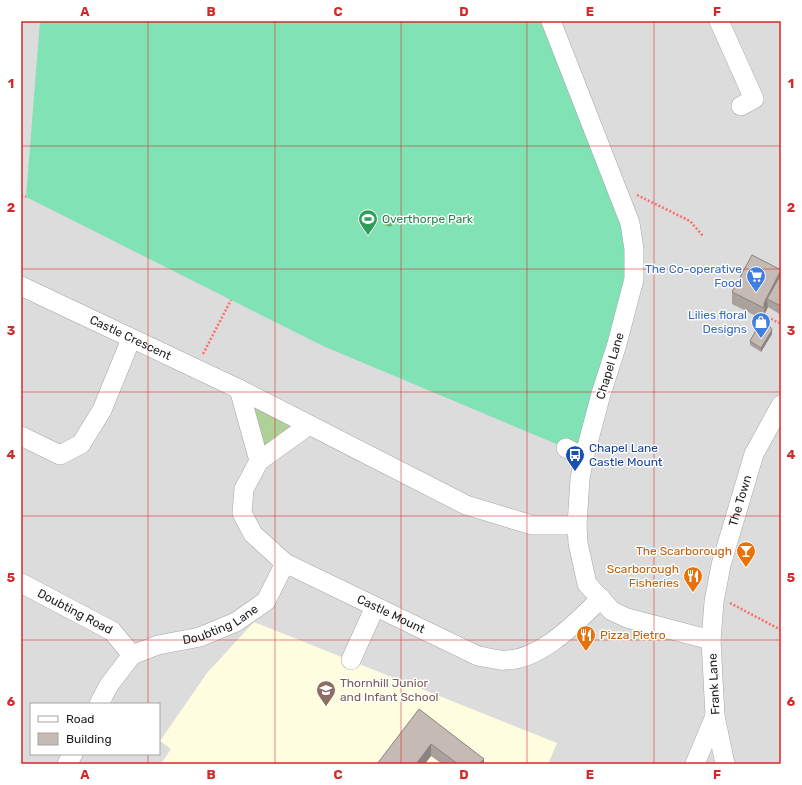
<svg xmlns="http://www.w3.org/2000/svg" width="802" height="785" viewBox="0 0 802 785" font-family="Rubik,sans-serif">
<style>
.residential{fill:#dddcdc;fill-rule:evenodd}
.education{fill:#fffde0}
.forest{fill:#add198}
.pitch{fill:#80e2b5}
.lines{fill:none;stroke-linecap:round;stroke-linejoin:round}
.minor-casing{stroke:#a6a6a6;stroke-width:20}
.path{stroke:#ff6c68;stroke-width:2.5;stroke-dasharray:2 2;stroke-linecap:butt}
.minor{stroke:#fff;stroke-width:19}
.tree{fill:#70b26c}
.wall{fill:#a9a19b}
.shaded-wall{fill:#8a837e}
.building{fill:#c5bbb4;stroke:#8a837e}
.grid{fill:none;stroke:#d62828;stroke-width:1;stroke-opacity:0.55}
.labels{text-anchor:middle;dominant-baseline:central;stroke-width:3;stroke-linejoin:round;paint-order:stroke}
.leisure-label{font-size:12px;fill:#27864d;stroke:#fff;text-anchor:start}
.shop-label{font-size:12px;fill:#366cbe;stroke:#fff;text-anchor:end}
.street-label{font-size:12px;fill:#1f1f1f;stroke:#fff}
.transit-label{font-size:12px;fill:#164399;stroke:#fff;text-anchor:start}
.food-label{font-size:12px;fill:#c56008;stroke:#fff;text-anchor:end}
.education-label{font-size:12px;fill:#785e54;stroke:#fff;text-anchor:start}
.neatline{fill:none;stroke:#d62828;stroke-width:1.5}
.grid-label{font-size:13px;text-anchor:middle;font-weight:bold;fill:#d62828}
</style>
<rect width="100%" height="100%" fill="#f0ece5"/>
<path class="residential" d="M21,21H781V764H21ZM31,704H159V754H31Z"/>
<polygon class="education" points="254,622 557,743 548,764 161,764 171,749 160,741 207,673"/>
<polygon class="forest" points="239,389 309,425 259,461"/>
<polygon class="pitch" points="40,21 550,21 634,249 584,458 566,448 323,346 26,197"/>
<g class="lines">
<defs>
<g id="minor">
<polyline points="551,21 630,223 634,249 634,279 617,344 601,394 584,458 580,479 577,525 578,543 587,584 612,611 627,618 711,640"/>
<polyline points="719,21 754,99 741,106"/>
<path id="s1" d="M21,286L239,389L466,505L532,525H577"/>
<polyline points="239,389 259,461"/>
<path id="s2" d="M309,425L259,461L244,489L242,513L253,534L285,563L478,656C485,657 493,659 500,660C538,663 576,623 601,598"/>
<polyline points="21,436 60,455 81,444 102,410 131,339"/>
<polyline points="566,448 584,458"/>
<path id="s3" d="M21,583L112,631L132,655L109,685L99,704"/>
<path id="s4" d="M132,655L158,645L200,637L236,622L266,601L285,563"/>
<polyline points="351,660 375,607"/>
<polyline points="67,764 73,754"/>
<polyline points="695,764 715,716"/>
<path id="s5" d="M725,764L715,716L711,640L714,602L721,565L754,454L781,405"/>
</g>
</defs>
<use href="#minor" class="minor-casing"/>
<g class="path">
<polyline points="637,195 690,221 703,236"/>
<polyline points="21,196 26,197"/>
<polyline points="764,315 781,324"/>
<polyline points="203,354 231,300"/>
<polyline points="730,603 781,630"/>
</g>
<use href="#minor" class="minor"/>
</g>
<circle class="tree" cx="389" cy="221" r="5.5"/>
<g class="wall">
<polygon points="781,274 781,315 768,307 764,315 772,334 761,352 750,345 750,341 762,319 732,304 732,292"/>
<polygon points="419,709 484,764 442,764 431,756"/>
</g>
<g class="shaded-wall">
<polygon points="781,270 781,282 767,299 768,307 764,315 764,303"/>
<polygon points="772,330 772,334 761,352 761,348"/>
<polygon points="431,744 431,756 425,764 416,764"/>
<polygon points="484,759 484,764 480,764 480,763"/>
</g>
<g class="building">
<polygon points="752,255 781,270 764,303 764,308 732,292"/>
<polygon points="781,274 781,306 767,299"/>
<polygon points="764,316 772,330 761,348 750,341"/>
<polygon points="419,709 484,759 480,763 482,764 458,764 431,744 416,764 377,764"/>
</g>
<path class="grid" d="M148,21V704M275,21V764M401,21V764M527,21V764M654,21V764M21,146H781M21,269H781M21,392H781M21,516H781M21,640H781M148,754V764"/>
<defs>
<symbol id="stadium-pin" viewBox="-11 -11 22 30"><path d="M0 17L-7.5 6A9.5 9.5 0 1 1 7.5 6Z" fill="#2e9e5b" stroke="#fff"/><path d="M0-5a6.5 5 0 1 0 0 10a6.5 5 0 1 0 0-10ZM-3.5-1.8h7v3.6h-7Z" fill="#fff"/></symbol>
<symbol id="supermarket-pin" viewBox="-11 -11 22 30"><path d="M0 17L-7.5 6A9.5 9.5 0 1 1 7.5 6Z" fill="#3f7fe0" stroke="#fff"/><path d="M-6-5.5h2.5l.6 2H6L4.5 2H-2.5L-4.4-4H-6ZM-1.5 3.2a1.3 1.3 0 1 0 .1 0ZM3 3.2a1.3 1.3 0 1 0 .1 0Z" fill="#fff"/></symbol>
<symbol id="shop-pin" viewBox="-11 -11 22 30"><path d="M0 17L-7.5 6A9.5 9.5 0 1 1 7.5 6Z" fill="#3f7fe0" stroke="#fff"/><path d="M-5-2.5h2.3a2.7 3.5 0 0 1 5.4 0H5L5.5 6h-11ZM-1.5-2.5h3a1.5 2.3 0 0 0-3 0Z" fill="#fff"/></symbol>
<symbol id="bus-pin" viewBox="-11 -11 22 30"><path d="M0 17L-7.5 6A9.5 9.5 0 1 1 7.5 6Z" fill="#1a4fb4" stroke="#fff"/><path d="M-5-6H5V4H4V6H2V4H-2V6H-4V4H-5ZM-3.5-4V0h7V-4ZM-3.5 1.2v1.5H-2V1.2ZM2 1.2v1.5H3.5V1.2Z" fill="#fff"/></symbol>
<symbol id="bar-pin" viewBox="-11 -11 22 30"><path d="M0 17L-7.5 6A9.5 9.5 0 1 1 7.5 6Z" fill="#e8710a" stroke="#fff"/><path d="M-6-5H6L.8 .8V4.5H3.5V6h-7V4.5H-.8V.8Z" fill="#fff"/></symbol>
<symbol id="restaurant-pin" viewBox="-11 -11 22 30"><path d="M0 17L-7.5 6A9.5 9.5 0 1 1 7.5 6Z" fill="#e8710a" stroke="#fff"/><path d="M-5-6h1v4h1v-4h1v4h1v-4h1v5L-1.5 .5V6h-2V.5L-5-1ZM5-6V6H3V1.5H1.5Q1.5-4 5-6Z" fill="#fff"/></symbol>
<symbol id="school-pin" viewBox="-11 -11 22 30"><path d="M0 17L-7.5 6A9.5 9.5 0 1 1 7.5 6Z" fill="#8d6e63" stroke="#fff"/><path d="M0-5L7-2L0 1L-7-2ZM-4 1L0 2.5L4 1V4Q0 6-4 4Z" fill="#fff"/></symbol>
</defs>
<g fill-rule="evenodd">
<use href="#stadium-pin" x="357" y="208" width="22" height="30"/>
<use href="#supermarket-pin" x="745" y="265" width="22" height="30"/>
<use href="#shop-pin" x="750" y="311" width="22" height="30"/>
<use href="#bus-pin" x="564" y="444" width="22" height="30"/>
<use href="#bar-pin" x="735" y="540" width="22" height="30"/>
<use href="#restaurant-pin" x="682" y="565" width="22" height="30"/>
<use href="#restaurant-pin" x="575" y="624" width="22" height="30"/>
<use href="#school-pin" x="315" y="679" width="22" height="30"/>
</g>
<g class="labels">
<g class="leisure-label">
<text x="382" y="219">Overthorpe Park</text>
</g>
<g class="shop-label">
<text x="742" y="269">The Co-operative<tspan x="742" dy="14">Food</tspan></text>
<text x="747" y="315">Lilies floral<tspan x="747" dy="14">Designs</tspan></text>
</g>
<g class="street-label">
<text stroke="none"><textPath href="#s1" startOffset="121">Castle Crescent</textPath></text>
<text transform="translate(610 366) rotate(-73)">Chapel Lane</text>
<text stroke="none"><textPath href="#s5" startOffset="268">The Town</textPath></text>
<text stroke="none"><textPath href="#s3" startOffset="61">Doubting Road</textPath></text>
<text stroke="none"><textPath href="#s2" startOffset="302">Castle Mount</textPath></text>
<text stroke="none"><textPath href="#s4" startOffset="94">Doubting Lane</textPath></text>
<text transform="translate(714 684) rotate(-93)">Frank Lane</text>
</g>
<g class="transit-label">
<text x="589" y="448">Chapel Lane<tspan x="589" dy="14">Castle Mount</tspan></text>
</g>
<g class="food-label">
<text x="732" y="551">The Scarborough</text>
<text x="679" y="569">Scarborough<tspan x="679" dy="14">Fisheries</tspan></text>
<text x="600" y="635" text-anchor="start">Pizza Pietro</text>
</g>
<g class="education-label">
<text x="340" y="683">Thornhill Junior<tspan x="340" dy="14">and Infant School</tspan></text>
</g>
</g>
<rect width="802" height="785" fill="none" stroke="#ffffff" stroke-width="44"/>
<rect x="30" y="703" width="130" height="52" fill="#ffffff" stroke="#a5a5a5"/>
<rect x="38" y="716" width="20" height="6" fill="#ffffff" stroke="#a5a5a5"/>
<text x="66" y="723" font-size="12" fill="#1f1f1f">Road</text>
<rect x="38" y="733" width="20" height="12" fill="#c5bbb4" stroke="#a5a5a5"/>
<text x="66" y="743" font-size="12" fill="#1f1f1f">Building</text>
<rect x="22" y="22" width="758" height="741" class="neatline"/>
<g class="grid-label">
<text x="85" y="16">A</text>
<text x="211" y="16">B</text>
<text x="338" y="16">C</text>
<text x="464" y="16">D</text>
<text x="590" y="16">E</text>
<text x="717" y="16">F</text>
<text x="11" y="88">1</text>
<text x="791" y="88">1</text>
<text x="11" y="212">2</text>
<text x="791" y="212">2</text>
<text x="11" y="335">3</text>
<text x="791" y="335">3</text>
<text x="11" y="459">4</text>
<text x="791" y="459">4</text>
<text x="11" y="582">5</text>
<text x="791" y="582">5</text>
<text x="11" y="706">6</text>
<text x="791" y="706">6</text>
<text x="85" y="779">A</text>
<text x="211" y="779">B</text>
<text x="338" y="779">C</text>
<text x="464" y="779">D</text>
<text x="590" y="779">E</text>
<text x="717" y="779">F</text>
</g>
</svg>
